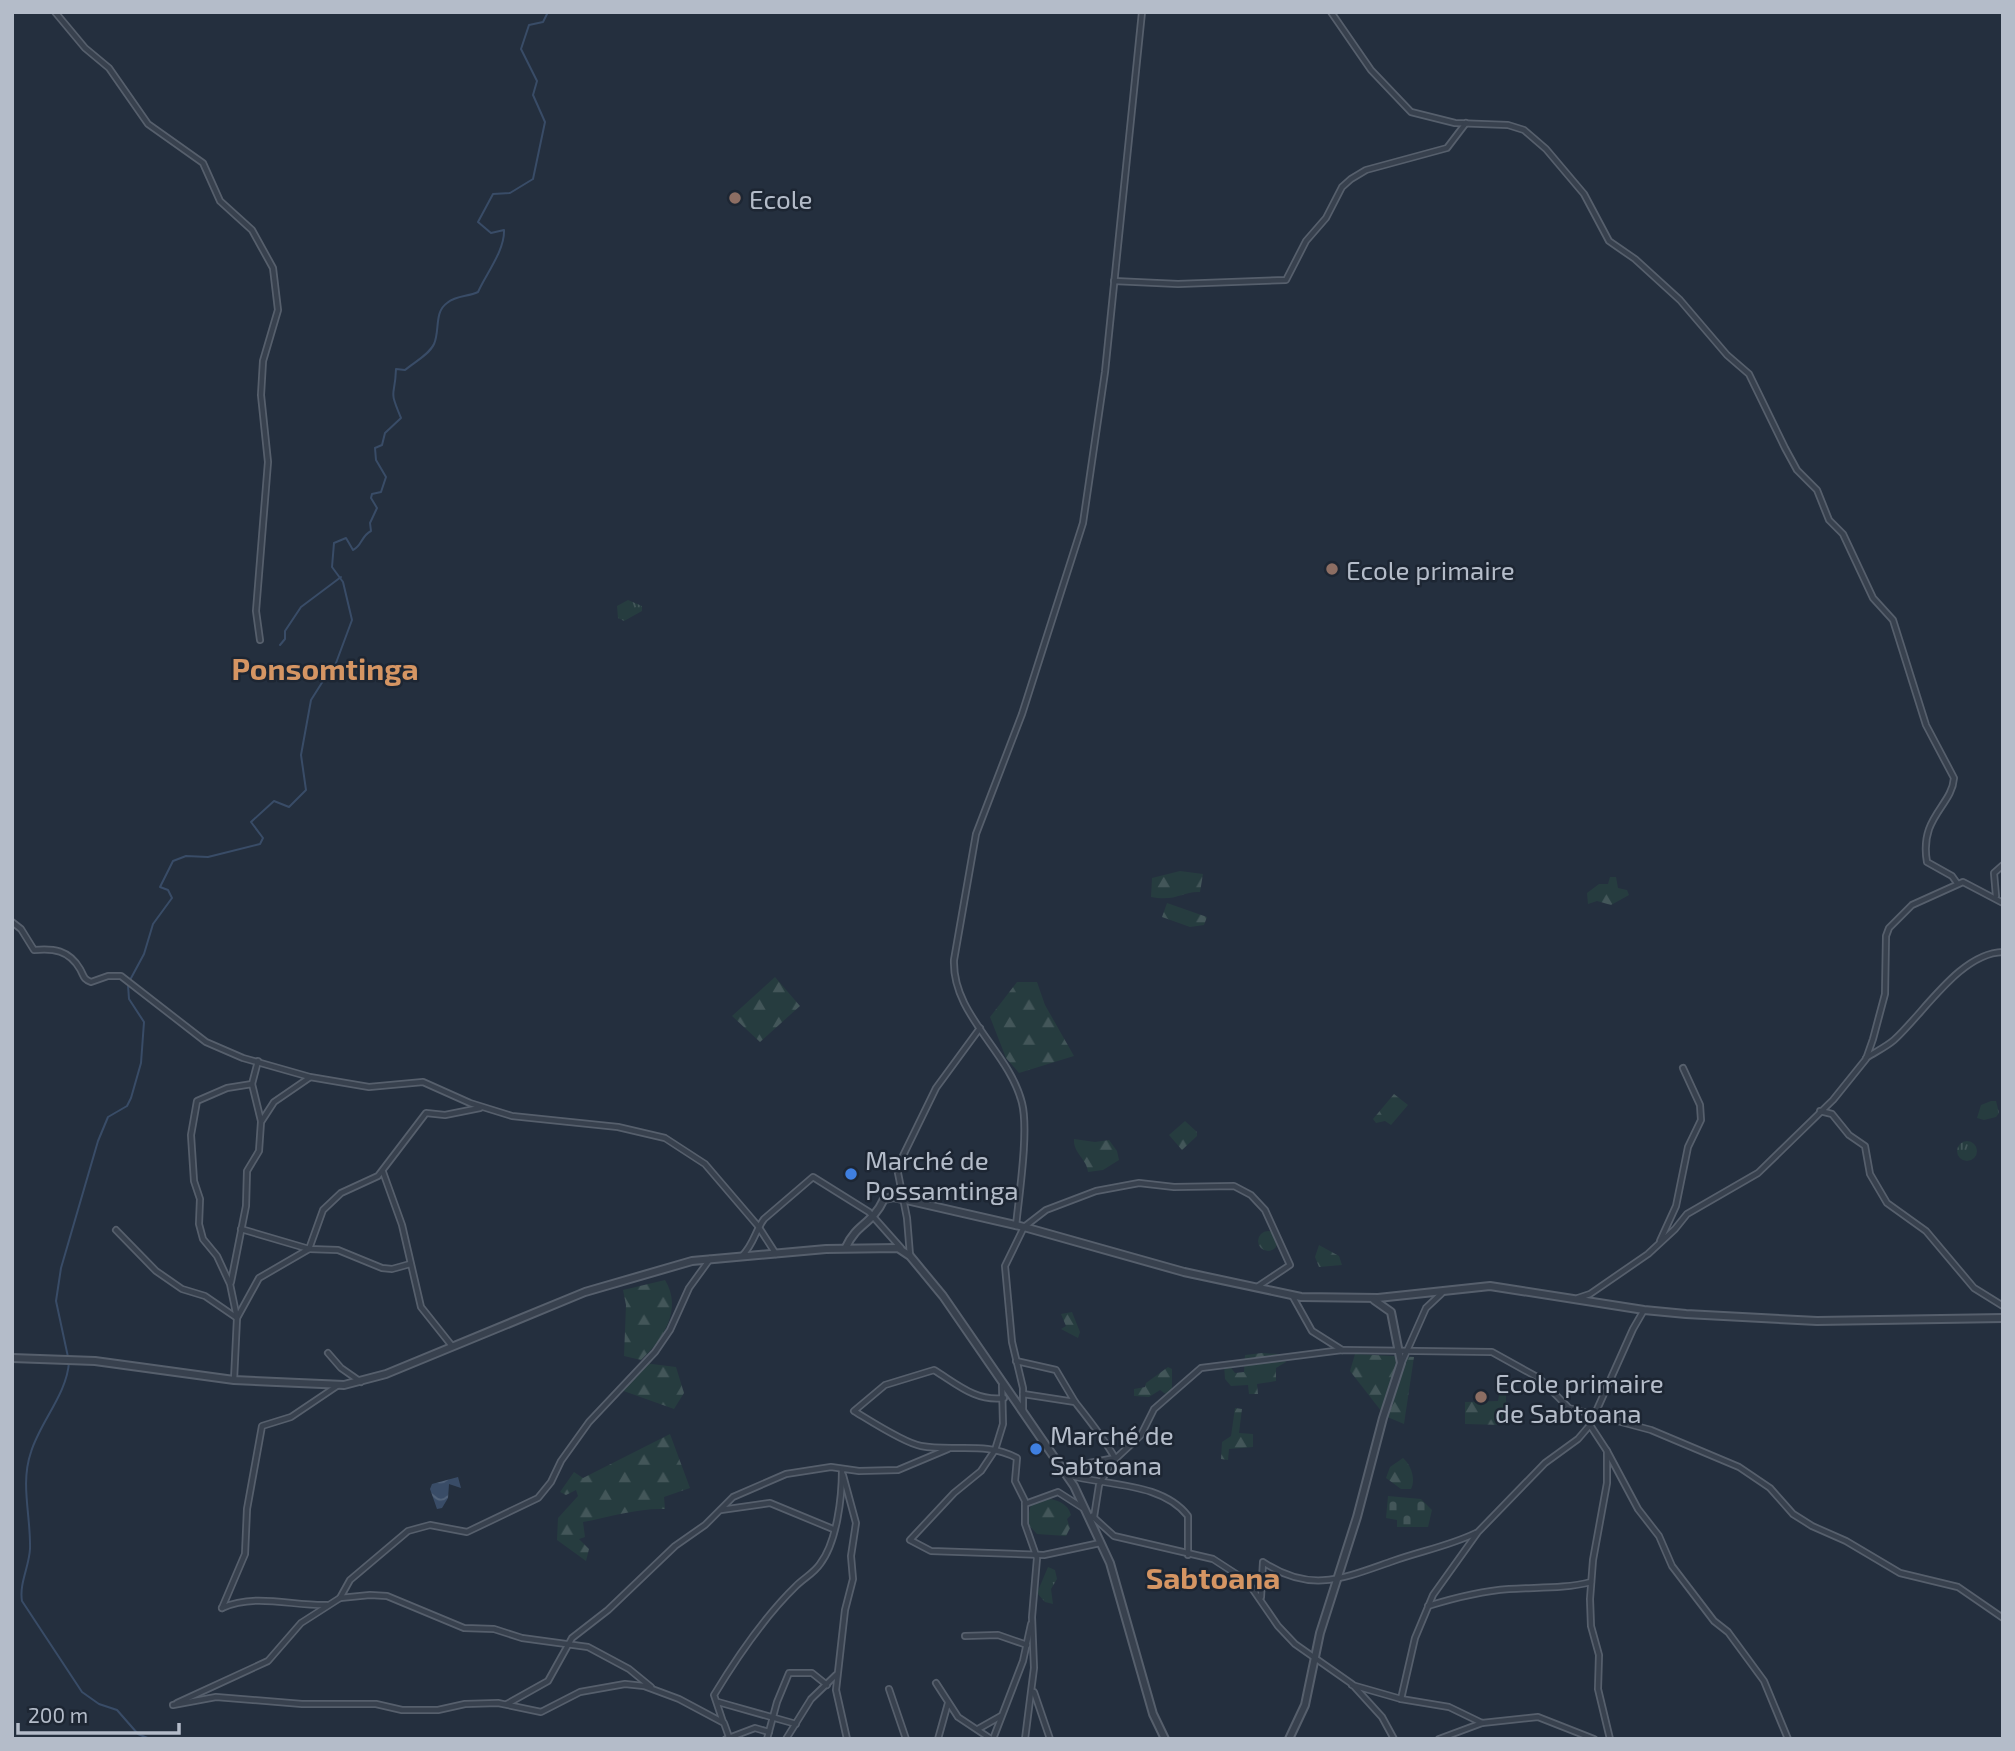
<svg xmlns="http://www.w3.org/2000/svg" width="2015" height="1751" viewBox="0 0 2015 1751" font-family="'Exo 2',sans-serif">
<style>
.grass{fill:url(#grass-tufts)}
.forest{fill:url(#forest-firs)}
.cemetery{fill:url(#cemetery-stones)}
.water{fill:url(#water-waves)}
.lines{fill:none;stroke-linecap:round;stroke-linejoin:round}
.stream{stroke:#394c67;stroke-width:2}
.minor-casing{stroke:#565f6c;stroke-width:8}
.tertiary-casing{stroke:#565f6c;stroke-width:10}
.minor{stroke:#38414e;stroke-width:4.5}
.tertiary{stroke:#38414e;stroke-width:6}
.education-dot{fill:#8d6e63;stroke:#1d2633;stroke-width:2.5}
.shop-dot{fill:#3f7fe0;stroke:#1d2633;stroke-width:2.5}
.labels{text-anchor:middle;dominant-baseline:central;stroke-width:5;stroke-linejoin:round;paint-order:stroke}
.poi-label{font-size:26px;fill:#b4bcc9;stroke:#1d2633;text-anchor:start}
.quarter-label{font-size:30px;font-weight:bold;fill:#d59563;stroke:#1d2633}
</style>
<defs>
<pattern id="grass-tufts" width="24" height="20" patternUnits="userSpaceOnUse" patternTransform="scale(1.75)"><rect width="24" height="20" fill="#263c3f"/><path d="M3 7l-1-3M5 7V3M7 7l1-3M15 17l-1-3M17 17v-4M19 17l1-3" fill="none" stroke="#435659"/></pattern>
<pattern id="forest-firs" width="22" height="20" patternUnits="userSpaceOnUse" patternTransform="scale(1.75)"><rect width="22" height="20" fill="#263c3f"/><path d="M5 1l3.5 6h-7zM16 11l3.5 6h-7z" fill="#435659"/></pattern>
<pattern id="cemetery-stones" width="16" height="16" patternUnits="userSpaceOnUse" patternTransform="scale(1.75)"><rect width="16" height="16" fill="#263c3f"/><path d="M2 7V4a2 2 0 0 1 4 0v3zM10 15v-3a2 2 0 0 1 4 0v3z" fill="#435659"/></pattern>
<pattern id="water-waves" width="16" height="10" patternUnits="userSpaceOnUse" patternTransform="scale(1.75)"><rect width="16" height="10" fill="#394c67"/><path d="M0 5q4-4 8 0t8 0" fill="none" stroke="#53647b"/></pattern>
</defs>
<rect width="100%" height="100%" fill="#242f3e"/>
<g class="grass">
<polygon points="628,600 642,606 642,611 624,621 618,618 617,606"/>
<polygon points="1991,1101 1996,1101 1999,1113 1996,1117 1984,1120 1977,1118 1981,1105"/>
<circle cx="1967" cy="1151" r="10"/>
<polygon points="1048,1567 1055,1570 1057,1579 1051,1589 1053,1604 1045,1602 1037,1593"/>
</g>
<g class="forest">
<path d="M1180,871L1203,874L1200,892C1183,891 1176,902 1151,897L1152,878Z"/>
<polygon points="1610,877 1616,877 1618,888 1627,890 1629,895 1611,905 1597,901 1588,904 1587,893 1599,884 1608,884"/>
<polygon points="1167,903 1207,917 1204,925 1190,927 1162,917"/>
<polygon points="775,977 800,1006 760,1042 732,1016"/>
<polygon points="1017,982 1037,982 1045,1005 1074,1056 1019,1073 1006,1058 990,1017"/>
<polygon points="1394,1094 1408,1105 1391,1125 1385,1121 1376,1123 1373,1119"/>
<polygon points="1185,1121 1197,1132 1197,1136 1182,1150 1169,1135"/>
<path d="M1074,1139L1095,1142L1109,1140L1117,1151L1119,1160L1103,1170L1088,1172C1087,1159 1073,1153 1074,1139Z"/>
<circle cx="1268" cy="1241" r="10"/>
<polygon points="1319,1245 1339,1256 1342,1265 1319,1267 1315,1257"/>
<path d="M665,1280C683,1309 663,1340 641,1360L624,1356L626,1305L623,1290Z"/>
<polygon points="1072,1312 1080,1332 1078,1338 1061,1329 1066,1326 1061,1314"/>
<polygon points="1262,1353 1278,1354 1286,1362 1276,1368 1276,1381 1257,1384 1258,1394 1249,1394 1248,1385 1231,1386 1225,1379 1224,1365 1229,1365 1235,1373 1244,1372 1245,1355"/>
<polygon points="1355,1354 1414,1357 1404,1424 1385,1416 1350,1371"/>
<polygon points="644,1363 676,1367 684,1393 674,1409 618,1389"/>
<polygon points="1168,1367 1172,1369 1172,1390 1167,1395 1160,1390 1149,1397 1134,1396 1134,1389 1145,1387 1146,1383"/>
<polygon points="1499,1395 1506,1395 1506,1412 1519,1412 1520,1419 1502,1419 1501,1425 1465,1424 1465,1402 1498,1401"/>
<polygon points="1235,1408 1242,1409 1239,1433 1253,1434 1253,1447 1229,1449 1228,1460 1221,1459 1222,1442 1231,1436"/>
<path d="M670,1434L690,1488L664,1497L665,1509C637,1508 610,1517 583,1522L585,1537L579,1539L589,1549L586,1561L557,1540L558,1518L578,1496L576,1490L566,1495L560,1492L574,1472L583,1478Z"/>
<path d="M1403,1458C1411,1465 1416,1479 1411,1489H1401L1386,1478L1390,1467Z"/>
<path d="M1045,1498C1057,1500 1068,1503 1071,1515L1067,1519L1070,1528L1066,1536L1037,1534L1027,1523L1031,1504Z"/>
</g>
<polygon class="cemetery" points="1388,1496 1421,1499 1432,1510 1428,1527 1397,1527 1397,1520 1386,1518"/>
<polygon class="water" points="458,1477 461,1488 449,1484 448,1498 442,1508 437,1509 430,1489 432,1484"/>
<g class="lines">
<g class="stream">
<polyline points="280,645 285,639 285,631 301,607 341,577"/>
<path d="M130,980L144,954L153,924L172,898L168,890L160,887L173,861L186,856L208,857L260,844L263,838L251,822L274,801L289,807L306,790L301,755L311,700L323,681L333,671L352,620L343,582L332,567L334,543L346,538L353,550C362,546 361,536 371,531L370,523L377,508L371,498L372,494L381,492L386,477L376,460L375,448L382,445L385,433L401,418C388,387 395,399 396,369L405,370C413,363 429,355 434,344C440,331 434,312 447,303C457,295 468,297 478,292C486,274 505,250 504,230L491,233L478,222L493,194L510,193L533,179L545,122L533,95L537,81L521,49L529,25L543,22L548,12"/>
<polyline points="68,1357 56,1301 61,1268 98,1141 108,1117 127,1106 131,1098 141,1063 144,1022 129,999 128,985"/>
<path d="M69,1362C67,1394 40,1422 31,1452C20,1484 31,1516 30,1549C29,1567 19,1584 22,1601L82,1692L99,1704L117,1710L138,1734L150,1739"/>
</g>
<defs>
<g id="minor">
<polyline points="55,12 85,48 109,68 148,124 203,163 220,201 252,230 273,268 278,310 263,361 261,395 268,462 256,611 260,640"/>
<path d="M1331,12L1371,70L1411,112L1455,123L1508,125L1524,130L1546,149L1584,194L1609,241L1635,259L1680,300L1727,355L1749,374L1785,448L1797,470L1817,490L1829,520L1843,534L1873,598L1893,620L1926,725L1954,778C1952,806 1919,817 1927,862L1952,876L1957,883"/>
<polyline points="1114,281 1178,284 1286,280 1306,241 1326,218 1342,187 1351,179 1366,170 1447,148 1466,123"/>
<polyline points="1996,896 1994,873 2003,865"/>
<path d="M12,922L21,929L34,950C53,948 69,950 80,969C84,976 83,979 91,982L108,976H121L206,1042L243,1058L310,1077L369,1087L423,1082L470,1103L512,1116L618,1127L665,1138L705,1164L758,1226L776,1254"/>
<path d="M1866,1058C1875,1052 1886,1047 1894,1040C1924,1013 1960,953 2003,952"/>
<polyline points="252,1084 261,1121"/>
<polyline points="1820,1111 1832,1114 1849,1135 1865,1146 1870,1174 1887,1203 1926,1231 1974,1288 2003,1306"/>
<polyline points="383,1172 402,1225 421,1307 452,1346"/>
<path d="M1016,1226C1019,1195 1029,1131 1022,1103C1009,1051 952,1015 954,960L976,834L1022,714L1083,523L1105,372L1142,12"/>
<polyline points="241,1229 309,1249 338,1250 382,1268 392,1269 410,1264"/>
<polyline points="116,1230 156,1271 182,1289 205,1296 237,1318 259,1278 309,1249 323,1210 341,1193 378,1176 426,1113 445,1115 480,1108"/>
<polyline points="1660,1241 1676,1206 1688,1147 1701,1120 1700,1105 1683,1068"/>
<polyline points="910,1255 907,1218 897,1168 936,1088 980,1028"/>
<path d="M742,1256C754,1244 755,1231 764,1219L813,1177L869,1212L901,1248"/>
<polyline points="231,1282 246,1206 247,1171 259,1151 261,1122 274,1102 309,1078"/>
<polyline points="1293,1297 1312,1331 1342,1350"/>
<polyline points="1578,1298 1590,1294 1648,1254 1675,1229 1687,1214 1758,1173 1833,1100 1866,1059 1873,1039 1885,994 1886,936 1889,928 1912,905 1963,882 2003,903"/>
<polyline points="328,1353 341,1368 361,1382"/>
<polyline points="1016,1361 1056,1370 1075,1402"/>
<polyline points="1402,1362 1426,1308 1442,1293"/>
<polyline points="234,1380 237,1318 230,1284 217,1256 203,1239 199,1224 200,1199 194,1181 191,1135 197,1101 227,1088 252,1084 258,1061"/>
<polyline points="1002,1385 1003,1424 995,1450 981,1471 954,1493 910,1540 931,1551 1044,1555 1100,1543"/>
<path d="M1023,1394L1075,1402C1090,1421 1103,1437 1115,1458L1089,1463L1067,1475"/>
<path d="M1004,1398C976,1402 957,1384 934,1370L885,1385L854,1411C869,1420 904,1443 921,1446C953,1452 986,1441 1017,1458L1015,1481L1025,1501V1524L1037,1558L1032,1617L1034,1668L1025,1739"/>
<polyline points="1023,1411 1023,1388 1012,1342 1005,1266 1024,1227 1046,1210 1096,1191 1139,1183 1174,1187 1234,1186 1251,1195 1265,1210 1290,1265 1257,1287"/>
<polyline points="1590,1425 1607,1451 1607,1483 1593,1560 1590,1599 1591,1626 1599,1655 1598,1689 1610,1739"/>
<polyline points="1607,1451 1638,1509 1659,1536 1672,1566 1714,1621 1728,1632 1764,1681 1788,1739"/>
<polyline points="843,1475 856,1523 851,1556 853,1579 845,1610 836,1690 847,1739"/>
<path d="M1068,1475C1106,1486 1162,1482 1188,1516V1555"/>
<polyline points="1025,1504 1058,1492 1083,1508"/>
<polyline points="721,1510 770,1503 833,1529"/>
<polyline points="1092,1516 1114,1536 1213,1559 1247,1581 1278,1626 1295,1644 1352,1684 1382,1717 1394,1739"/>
<polyline points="1094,1517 1099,1485 1112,1462 1141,1435 1154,1409 1201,1368 1342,1350 1492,1352 1539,1378 1569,1408 1651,1430 1739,1467 1770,1488 1793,1514 1812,1526 1846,1541 1900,1573 1958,1587 2003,1618"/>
<path d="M1261,1597L1263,1562C1311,1594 1344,1578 1393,1561C1421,1551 1449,1546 1476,1533"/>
<polyline points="340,1598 350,1580 408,1531 430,1525 467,1532 538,1498 551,1482 561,1461 589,1422 655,1352 670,1330 689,1288 710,1259"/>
<path d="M1428,1606C1454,1598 1481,1591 1509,1589C1536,1587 1564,1589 1591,1582"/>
<polyline points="222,1608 245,1554 247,1509 262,1426 291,1417 337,1386"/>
<path d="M222,1608C255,1593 292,1606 327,1605"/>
<polyline points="965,1636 998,1635 1027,1645"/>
<polyline points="936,1683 958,1717 991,1739"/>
<polyline points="1352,1685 1401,1699 1449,1707 1482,1723 1538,1717 1594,1739"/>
<polyline points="889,1689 906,1739"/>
<polyline points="1034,1692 1050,1739"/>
<polyline points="1401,1699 1415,1638 1433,1595 1478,1532 1545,1463 1578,1439 1590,1425 1633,1329 1644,1310"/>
<polyline points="718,1702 796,1724"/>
<polyline points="177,1703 268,1661 301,1623 340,1598 370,1595 387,1596 464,1628 494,1629 522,1638 588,1647 629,1669 651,1687"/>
<polyline points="507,1704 548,1681 572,1638 608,1610 675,1546 705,1525 733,1497 786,1474 831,1467 859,1471 898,1470 948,1449"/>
<polyline points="173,1705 216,1697 302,1704 376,1704 402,1710 438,1710 465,1704 498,1703 541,1712 580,1692 625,1684 644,1686 679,1699 724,1723 729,1737"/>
<path d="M723,1722L714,1695C737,1657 764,1617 796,1586C804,1578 814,1573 820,1564C837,1542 842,1497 842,1470"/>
<polyline points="978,1729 1001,1716"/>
<polyline points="726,1739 755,1728 769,1732"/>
<polyline points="767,1739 777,1702 789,1673 812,1673 827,1685"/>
<polyline points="786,1739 811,1699 836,1675"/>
<polyline points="938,1739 948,1703"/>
<polyline points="993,1739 1023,1661 1031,1624"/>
<polyline points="1439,1739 1482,1723"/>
</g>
<g id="tertiary">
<path d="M846,1247C857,1223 872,1225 884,1199L893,1197L1024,1227L1184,1272L1301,1297L1378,1298L1490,1286L1644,1310L1686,1314L1817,1321L2003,1318"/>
<polyline points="12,1358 95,1361 234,1380 344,1385 386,1374 585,1292 692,1261 826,1249 898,1248 910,1256 943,1296 1074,1486 1110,1563 1153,1714 1165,1739"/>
<polyline points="1289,1739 1305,1705 1320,1633 1357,1517 1383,1418 1401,1363 1391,1312 1374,1300"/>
</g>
</defs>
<use href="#minor" class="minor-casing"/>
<use href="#tertiary" class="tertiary-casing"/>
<use href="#minor" class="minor"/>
<use href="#tertiary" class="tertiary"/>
</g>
<g class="education-dot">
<circle cx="735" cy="198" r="7"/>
<circle cx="1332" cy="569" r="7"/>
<circle cx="1481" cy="1397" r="7"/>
</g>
<g class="shop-dot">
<circle cx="851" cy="1174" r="7"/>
<circle cx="1036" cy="1449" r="7"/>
</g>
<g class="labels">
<g class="poi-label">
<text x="749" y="198">Ecole</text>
<text x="1346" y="569">Ecole primaire</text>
<text x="865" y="1159">Marché de<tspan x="865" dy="30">Possamtinga</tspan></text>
<text x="1495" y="1382">Ecole primaire<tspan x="1495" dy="30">de Sabtoana</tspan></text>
<text x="1050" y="1434">Marché de<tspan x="1050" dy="30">Sabtoana</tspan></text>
</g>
<g class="quarter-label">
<text x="325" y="668">Ponsomtinga</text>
<text x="1213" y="1577">Sabtoana</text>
</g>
</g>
<rect width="2015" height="1751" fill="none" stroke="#b4bcc9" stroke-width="28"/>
<path d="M18 1723v10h161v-10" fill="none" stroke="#b4bcc9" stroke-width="3.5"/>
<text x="28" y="1723" font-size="21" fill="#b4bcc9" stroke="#1d2633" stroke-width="5" paint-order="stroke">200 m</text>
</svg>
